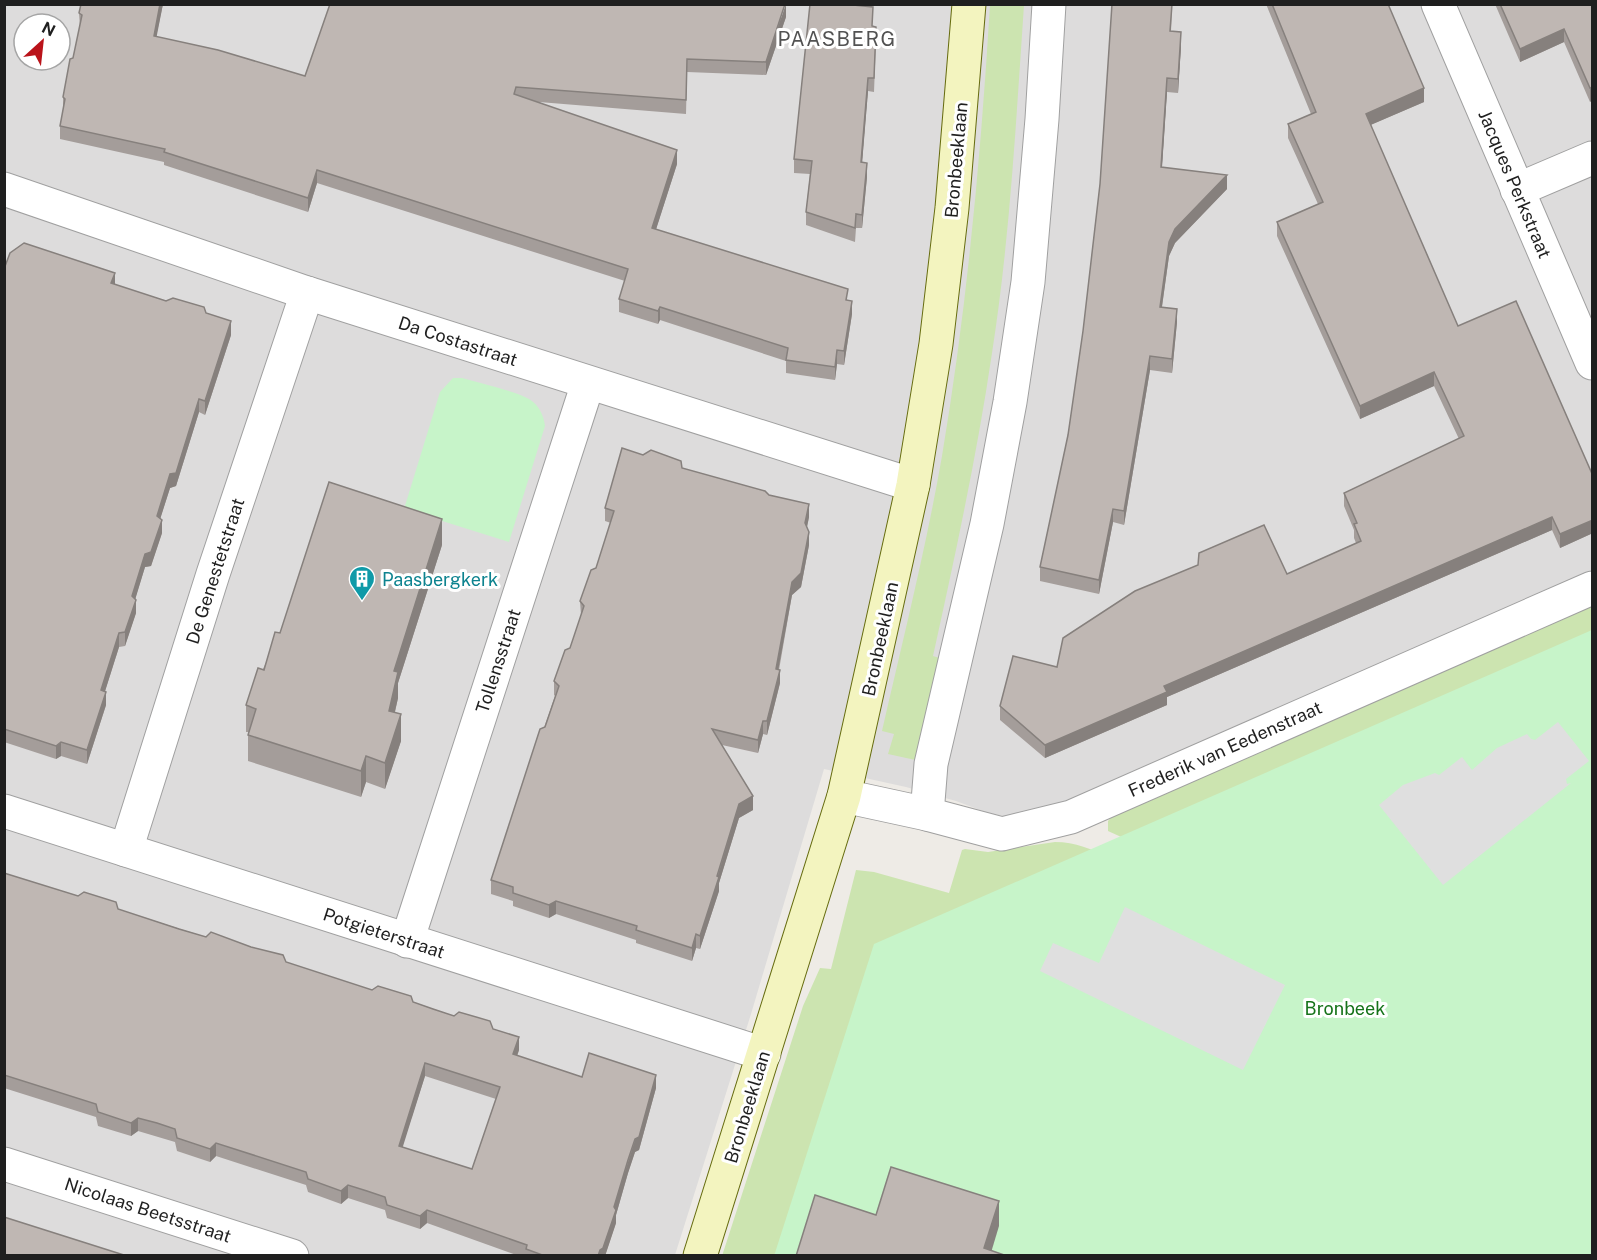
<svg xmlns="http://www.w3.org/2000/svg" width="1597" height="1260" viewBox="0 0 1597 1260" font-family="'Public Sans',sans-serif">
<style>
.residential{fill:#dddcdc;fill-rule:evenodd}
.grass{fill:#cce4b0}
.park{fill:#c7f4c9}
.parking{fill:#dfdfdf}
.lines{fill:none;stroke-linecap:round;stroke-linejoin:round}
.street-casing{stroke:#a0a0a0;stroke-width:35}
.secondary-casing{stroke:#666c0f;stroke-width:35}
.street{stroke:#fff;stroke-width:33}
.secondary{stroke:#f3f4bf;stroke-width:33}
.wall{fill:#a49d9a;fill-rule:evenodd}
.shaded-wall{fill:#86807d}
.building{fill:#bfb7b3;stroke:#86807d;stroke-width:1.5;fill-rule:evenodd}
.labels{text-anchor:middle;dominant-baseline:central;stroke-width:6;stroke-linejoin:round;paint-order:stroke}
.street-label{font-size:18px;fill:#1f1f1f;stroke:#fff}
.culture-label{font-size:18px;fill:#0d838f;stroke:#fff;text-anchor:start}
.park-label{font-size:18px;fill:#16731a;stroke:#fff}
.neighbourhood-label{font-size:20px;letter-spacing:1.5px;fill:#525252;stroke:#fff}
</style>
<rect width="100%" height="100%" fill="#eeebe6"/>
<path class="residential" d="M5,5H1592V573L1073,803L1014,818L988,813L956,801L906,787L824,769L751,1014L675,1255L5,1256ZM24,24H60V60H24Z"/>
<g class="grass">
<path d="M990,5H1024C1016,121 1010,238 992,353C977,455 955,556 933,656L946,660L920,761L888,754L894,734L882,731C903,639 926,548 942,456C967,307 981,155 990,5Z"/>
<polygon points="1592,605 1592,667 1152,851 1108,831 1108,821 1115,813"/>
<path d="M1055,842C1076,842 1091,849 1110,858L789,1255L722,1256L803,1006L820,968L831,969L856,870L874,872L949,893L962,850L965,849L988,852Z"/>
</g>
<g class="park">
<path d="M453,378H462C479,383 515,391 529,399C539,405 544,416 545,426L509,542L404,509L440,392Z"/>
<polygon points="1592,630 1592,1255 774,1256 874,944"/>
</g>
<g class="parking">
<polygon points="1558,722 1589,761 1566,779 1567,784 1571,783 1443,885 1379,805 1403,785 1435,773 1439,775 1462,757 1472,770 1497,748 1527,734 1531,739 1535,740"/>
<polygon points="1125,907 1285,985 1243,1070 1040,971 1053,943 1099,963"/>
</g>
<g class="lines">
<defs>
<g id="street">
<polyline points="1438,4 1592,363"/>
<polyline points="4,189 307,293 913,485"/>
<polyline points="1517,190 1592,158"/>
<polyline points="844,796 927,814 1002,834 1071,817 1592,588"/>
<polyline points="4,811 764,1054"/>
<polyline points="927,814 931,764 987,524 1010,402 1028,282 1042,119 1049,4"/>
<polyline points="126,850 213,574 307,293"/>
<polyline points="407,941 588,383"/>
<polyline points="4,1164 292,1256"/>
</g>
<polyline id="secondary" points="700,1256 844,796 913,485 936,344 952,208 969,4"/>
</defs>
<use href="#street" class="street-casing"/>
<use href="#secondary" class="secondary-casing"/>
<use href="#street" class="street"/>
<use href="#secondary" class="secondary"/>
</g>
<g class="wall">
<polygon points="81,4 163,4 156,37 305,76 786,17 766,75 687,72 686,114 539,102 677,164 656,229 848,300 852,314 844,365 837,364 835,380 786,373 786,361 660,320 658,324 619,312 619,299 625,281 317,183 308,212 164,165 164,162 60,139 60,126 63,111 63,97 73,58 80,27 79,13"/>
<polygon points="1112,4 1172,4 1171,32 1181,46 1178,93 1167,92 1162,168 1227,189 1175,243 1169,256 1162,307 1177,322 1172,373 1150,370 1124,525 1113,522 1099,594 1040,581 1040,567 1068,435 1083,331 1100,184"/>
<polygon points="1266,4 1388,4 1424,102 1370,125 1458,326 1593,476 1593,533 1560,548 1552,530 1167,697 1167,705 1045,758 1000,720 1000,706 1057,667 1287,574 1356,543 1354,538 1354,530 1344,506 1344,493 1459,439 1434,386 1360,419 1277,236 1277,222 1318,204 1288,138 1288,124 1311,114"/>
<polygon points="1495,4 1593,4 1590,102 1564,42 1520,62"/>
<polygon points="873,26 876,40 874,92 868,91 862,163 867,177 862,228 856,228 855,242 806,225 806,212 810,174 794,173 794,159"/>
<polygon points="4,269 115,285 206,313 231,335 205,415 199,412 176,486 170,488 160,519 162,533 151,566 145,567 135,599 136,613 125,646 119,647 105,691 106,705 87,764 61,756 56,759 4,742"/>
<polygon points="682,468 769,495 809,517 807,527 809,545 801,587 792,595 779,670 780,683 767,735 763,734 758,753 722,745 753,810 739,818 719,883 719,891 700,949 696,948 692,961 636,943 636,940 556,914 549,918 513,906 513,901 491,894 491,880 555,696 554,695 554,681 570,648 581,615 580,601 596,568 611,523 605,521 605,508"/>
<polygon points="442,545 398,683 398,698 395,712 401,741 385,789 366,782 361,797 248,761 248,732 246,732 246,705 280,633"/>
<path d="M4,873L372,990L413,1002L493,1029L519,1050L517,1056L582,1077L656,1088L639,1150L635,1152L628,1173L616,1215V1223L605,1256H519L427,1223L420,1229L387,1218L385,1210L348,1198L341,1204L308,1192L306,1185L216,1156L210,1162L177,1151L175,1142L138,1131L131,1136L98,1126L96,1117L4,1088ZM425,1076L496,1099L472,1169L402,1147Z"/>
</g>
<g class="shaded-wall">
<polygon points="160,4 163,4 154,50 154,36"/>
<polygon points="786,4 786,17 766,75 766,62"/>
<polygon points="1564,29 1564,42 1520,62 1520,49"/>
<polygon points="1181,32 1181,46 1178,93 1178,79"/>
<polygon points="868,78 868,91 861,176 861,162"/>
<polygon points="1167,78 1167,92 1161,181 1161,167"/>
<polygon points="1593,87 1593,100 1590,102 1590,88"/>
<polygon points="1424,88 1424,102 1366,127 1366,114"/>
<polygon points="677,150 677,164 652,242 652,228"/>
<polygon points="867,163 867,177 862,228 862,215"/>
<polygon points="317,170 317,183 308,212 308,198"/>
<polygon points="1227,175 1227,189 1175,243 1169,256 1160,320 1160,307 1169,242 1175,229"/>
<polygon points="115,273 115,286 111,283"/>
<polygon points="852,301 852,314 844,365 844,351"/>
<polygon points="660,307 660,320 658,324 658,311"/>
<polygon points="1177,309 1177,322 1172,373 1172,359"/>
<polygon points="231,321 231,335 205,415 205,401"/>
<polygon points="837,350 837,364 835,380 835,367"/>
<polygon points="1150,356 1150,370 1124,525 1124,511"/>
<polygon points="1434,372 1434,386 1360,419 1360,406"/>
<polygon points="199,399 199,412 176,486 170,488 157,529 157,516 170,474"/>
<polygon points="809,504 809,517 805,536 805,523"/>
<polygon points="1113,509 1113,522 1099,594 1099,580"/>
<polygon points="1552,517 1552,530 1167,697 1167,705 1045,758 1045,745 1164,686"/>
<polygon points="442,519 442,545 398,683 398,698 389,737 389,711 394,671"/>
<polygon points="162,520 162,533 151,566 145,567 132,610 132,596 145,554"/>
<polygon points="1593,520 1593,533 1560,548 1560,534"/>
<polygon points="809,532 809,545 801,587 792,595 776,682 776,669 792,582"/>
<polygon points="136,600 136,613 125,646 125,632"/>
<polygon points="119,633 119,647 101,704 101,690"/>
<polygon points="780,670 780,683 767,735 767,721"/>
<polygon points="106,692 106,705 87,764 87,750"/>
<polygon points="401,714 401,741 385,789 385,763"/>
<polygon points="763,721 763,734 758,753 758,740"/>
<polygon points="61,742 61,756 56,759 56,746"/>
<polygon points="366,756 366,782 361,797 361,771"/>
<polygon points="753,796 753,810 739,818 719,883 719,891 700,949 700,936 739,804"/>
<polygon points="556,901 556,914 549,918 549,905"/>
<polygon points="696,934 696,948 692,961 692,948"/>
<polygon points="519,1037 519,1050 513,1067 513,1054"/>
<polygon points="425,1063 425,1076 399,1159 399,1146"/>
<polygon points="656,1075 656,1088 639,1150 635,1152 628,1173 616,1215 616,1223 605,1256 598,1256"/>
<polygon points="138,1118 138,1131 131,1136 131,1123"/>
<polygon points="216,1143 216,1156 210,1162 210,1149"/>
<polygon points="348,1185 348,1198 341,1204 341,1191"/>
<polygon points="999,1201 999,1226 990,1256 984,1248"/>
<polygon points="427,1210 427,1223 420,1229 420,1216"/>
</g>
<g class="building">
<polygon points="81,4 160,4 154,36 218,50 305,76 330,4 785,4 766,62 687,59 686,100 516,87 514,94 677,150 652,228 848,289 846,300 852,301 844,351 837,350 835,367 786,360 788,348 660,307 658,311 619,299 628,269 317,170 308,198 164,152 165,149 60,126 65,99 63,97 70,59 73,58 82,15 79,13"/>
<polygon points="810,4 843,4 873,7 872,26 876,27 874,78 868,78 861,162 867,163 862,215 856,214 855,228 806,212 812,161 794,159"/>
<polygon points="1112,4 1172,4 1170,31 1181,32 1178,79 1167,78 1161,167 1227,175 1175,229 1169,242 1160,307 1177,309 1172,359 1150,356 1124,511 1113,509 1099,580 1040,567 1068,435 1083,331 1100,184"/>
<polygon points="1272,4 1388,4 1424,88 1366,114 1458,326 1516,301 1593,476 1593,520 1560,534 1552,517 1164,686 1167,692 1045,745 1000,706 1013,656 1057,667 1063,638 1135,591 1198,565 1199,553 1264,525 1287,574 1361,541 1354,524 1357,523 1344,493 1464,436 1434,372 1360,406 1277,222 1323,202 1288,124 1316,112"/>
<polygon points="1500,4 1593,4 1593,87 1590,88 1564,29 1520,49"/>
<polygon points="24,243 115,273 111,283 166,301 173,298 204,307 206,313 231,321 205,401 199,399 176,473 170,474 157,516 162,520 151,552 145,554 132,596 136,600 125,632 119,633 101,690 106,692 87,750 61,742 56,746 4,729 4,269 10,253"/>
<polygon points="622,448 643,455 651,450 681,461 682,468 765,491 769,495 809,504 805,523 809,532 801,573 792,582 776,669 780,670 767,721 763,721 758,740 712,729 753,796 739,804 717,876 719,877 700,936 696,934 692,948 636,930 637,926 556,901 549,905 513,893 513,887 491,880 540,729 545,727 559,686 554,681 565,650 570,648 584,606 580,601 591,570 596,568 614,511 605,508"/>
<polygon points="329,482 442,519 394,671 398,672 389,711 401,714 385,763 366,756 361,771 248,735 256,709 246,705 258,668 264,670 275,632 280,633"/>
<path d="M4,873L78,896L84,892L116,902L118,909L179,929L206,937L211,932L251,947L283,955L286,962L372,990L378,986L411,996L413,1002L433,1009L454,1016L459,1012L490,1021L493,1029L519,1037L513,1054L582,1077L589,1053L656,1075L639,1137L635,1139L628,1160L614,1207L616,1210L603,1248L600,1250L598,1256H545L526,1249L527,1245L427,1210L420,1216L387,1205L385,1197L367,1191L348,1185L341,1191L308,1179L306,1172L216,1143L210,1149L177,1138L175,1129L157,1123L138,1118L131,1123L98,1112L96,1104L4,1075ZM425,1063L500,1087L472,1169L399,1146Z"/>
<polygon points="891,1167 999,1201 984,1248 1007,1256 796,1256 815,1195 876,1215"/>
<polygon points="4,1217 127,1256 4,1256"/>
</g>
<defs>
<symbol id="building-pin" viewBox="-11 -11 22 30"><path d="M0 17L-7.5 6A9.5 9.5 0 1 1 7.5 6Z" fill="#0f9aa8" stroke="#fff"/><path d="M-4-6H4V6H1V3H-1V6H-4ZM-2.5-4.3h1.7v1.8h-1.7ZM.8-4.3h1.7v1.8H.8ZM-2.5-1h1.7V.8h-1.7ZM.8-1h1.7V.8H.8Z" fill="#fff"/></symbol>
</defs>
<g fill-rule="evenodd">
<use href="#building-pin" x="347" y="564" width="30" height="40"/>
</g>
<g class="labels">
<g class="street-label">
<text transform="translate(956 160) rotate(-85)">Bronbeeklaan</text>
<text transform="translate(1515 184) rotate(67)">Jacques Perkstraat</text>
<text transform="translate(458 341) rotate(18)">Da Costastraat</text>
<text transform="translate(215 571) rotate(-72)">De Genestetstraat</text>
<text transform="translate(880 639) rotate(-78)">Bronbeeklaan</text>
<text transform="translate(498 661) rotate(-72)">Tollensstraat</text>
<text transform="translate(1225 749) rotate(-24)">Frederik van Eedenstraat</text>
<text transform="translate(384 933) rotate(18)">Potgieterstraat</text>
<text transform="translate(747 1107) rotate(-73)">Bronbeeklaan</text>
<text transform="translate(148 1210) rotate(18)">Nicolaas Beetsstraat</text>
</g>
<g class="culture-label">
<text x="382" y="579">Paasbergkerk</text>
</g>
<g class="park-label">
<text x="1345" y="1008">Bronbeek</text>
</g>
<g class="neighbourhood-label">
<text x="837" y="39">PAASBERG</text>
</g>
</g>
<rect width="1597" height="1260" fill="none" stroke="#1f1f1f" stroke-width="12"/>
<g transform="translate(42 42) rotate(27)"><circle r="28" fill="#ffffff" stroke="#a5a5a5" stroke-width="1.5"/>
<path d="M0-4.5L10 22L0 15L-10 22Z" fill="#ba131a"/>
<text y="-9" font-size="16" font-weight="bold" text-anchor="middle" fill="#1f1f1f">N</text>
</g>
</svg>
